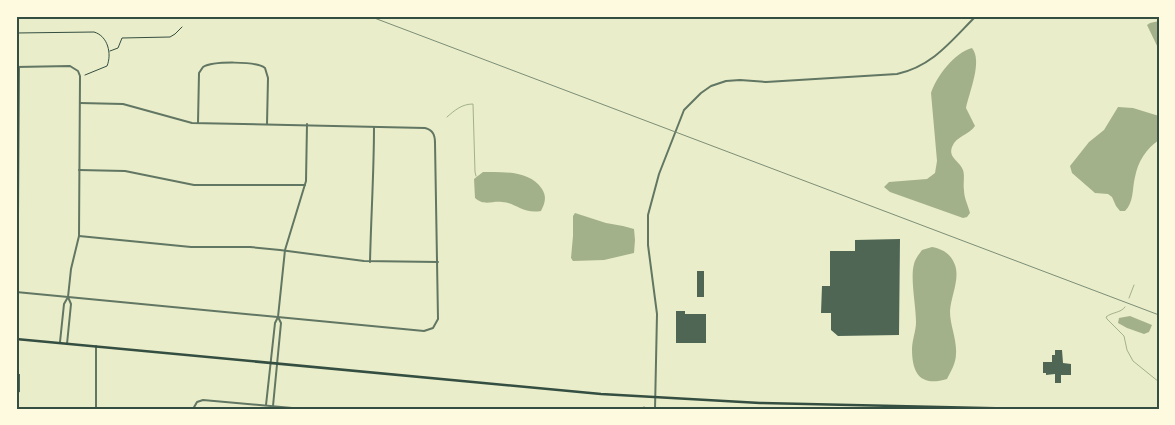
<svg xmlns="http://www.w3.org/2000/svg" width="1175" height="425" viewBox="0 0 1175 425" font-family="Rubik,sans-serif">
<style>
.water{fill:#a3b18a}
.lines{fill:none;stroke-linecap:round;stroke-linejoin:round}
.stream{stroke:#a3b18a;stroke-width:1}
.building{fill:#4f6655}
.path{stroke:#344e41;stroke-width:1}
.minor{stroke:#617663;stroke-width:2}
.secondary{stroke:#344e41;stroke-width:2.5}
.rail{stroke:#7c8e77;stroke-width:1}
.neatline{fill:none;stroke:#344e41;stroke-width:2}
</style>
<rect width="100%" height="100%" fill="#e9edc9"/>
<g class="water">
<polygon points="1159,21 1159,50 1147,25 1150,23"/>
<path d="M972,48C983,61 969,93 966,108L975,126C969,135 956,136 952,147C948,158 960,161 963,170C965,176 963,184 964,190C964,198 968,205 970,213L967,217L963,218L890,192L884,187L889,182L927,179L935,173L937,161L931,93C936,77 955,52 972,48Z"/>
<path d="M1118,107L1133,108L1159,116V140C1146,149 1138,161 1135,177C1132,189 1134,202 1125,211H1120L1116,206L1112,197L1108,194L1095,193L1072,173L1070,166L1089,142L1104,130Z"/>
<path d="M483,172C502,172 530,170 542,189C547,197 545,203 541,211C522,214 517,203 502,202C491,201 484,206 475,198L474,179Z"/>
<polygon points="575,213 606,223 623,226 634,229 635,240 634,253 604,260 573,261 571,258 573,236 573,216"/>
<path d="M932,247C943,249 951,254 955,265C960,279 951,296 950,311C950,326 957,339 956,354C956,363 951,371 947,379C921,387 912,374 912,349C912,340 916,331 916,322C916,306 910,278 914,264C915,259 919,254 922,250Z"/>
<polygon points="1130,316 1152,325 1149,332 1144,334 1127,328 1118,323 1119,318"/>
</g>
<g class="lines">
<g class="stream">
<path d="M447,117C455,110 462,104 473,104L475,172L476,176"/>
<polyline points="1129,298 1134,285"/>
<path d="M1125,307C1121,313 1112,312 1106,317L1107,319L1124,336L1127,350L1133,361L1159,382"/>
</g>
</g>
<g class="building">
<polygon points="900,239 899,335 838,336 831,330 831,313 821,313 822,286 830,286 830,251 855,251 855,240"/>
<rect x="697" y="271" width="7" height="26"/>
<polygon points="676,311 685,311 685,314 706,314 706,343 676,343"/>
<polygon points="1055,350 1062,350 1063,363 1071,364 1071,375 1061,375 1061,383 1055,383 1055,374 1046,375 1046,373 1043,373 1043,362 1052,362 1052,355 1055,355"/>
<polygon points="16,374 20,374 20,392 16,393"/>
</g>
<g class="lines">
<g class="path">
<path d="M16,33L94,32C108,36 112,54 107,66L85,75"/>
<polyline points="110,51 118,48 122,38 170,37 175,34 182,27"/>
<polyline points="644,409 644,407"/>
</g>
<g class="minor">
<polyline points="16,67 70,66 78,71 80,76 79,236 71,269 68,297 64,304 60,342"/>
<path d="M198,123L199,73L203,67C213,61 256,61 265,68L268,78L267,124"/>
<polyline points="79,170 125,171 194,185 305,185"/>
<polyline points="16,222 18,215 19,67"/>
<polyline points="79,236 191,247 250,247 280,250 364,261 438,262"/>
<path d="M370,262C371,217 374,172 374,127"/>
<path d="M16,292L424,331L433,328L438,319L435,143C435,135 433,130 425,128L192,123L123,104L80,103"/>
<polyline points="67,344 71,304 68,297"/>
<polyline points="96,346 96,409"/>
<polyline points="266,405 275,323 278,317 285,250 306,181 307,124"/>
<polyline points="273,406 281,323 278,317"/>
<polyline points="193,409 197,402 203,400 303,409"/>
<path d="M655,409L657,314L648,245V215L659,174L684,110L701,93L711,86L726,81L740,80L766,82L897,74C933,66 951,41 976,16"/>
</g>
<polyline class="secondary" points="16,339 601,394 760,403 1025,409"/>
<polyline class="rail" points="369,16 1159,315"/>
</g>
<rect width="1175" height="425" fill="none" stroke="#fefae0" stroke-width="35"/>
<rect x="18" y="18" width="1140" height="390" class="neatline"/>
</svg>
